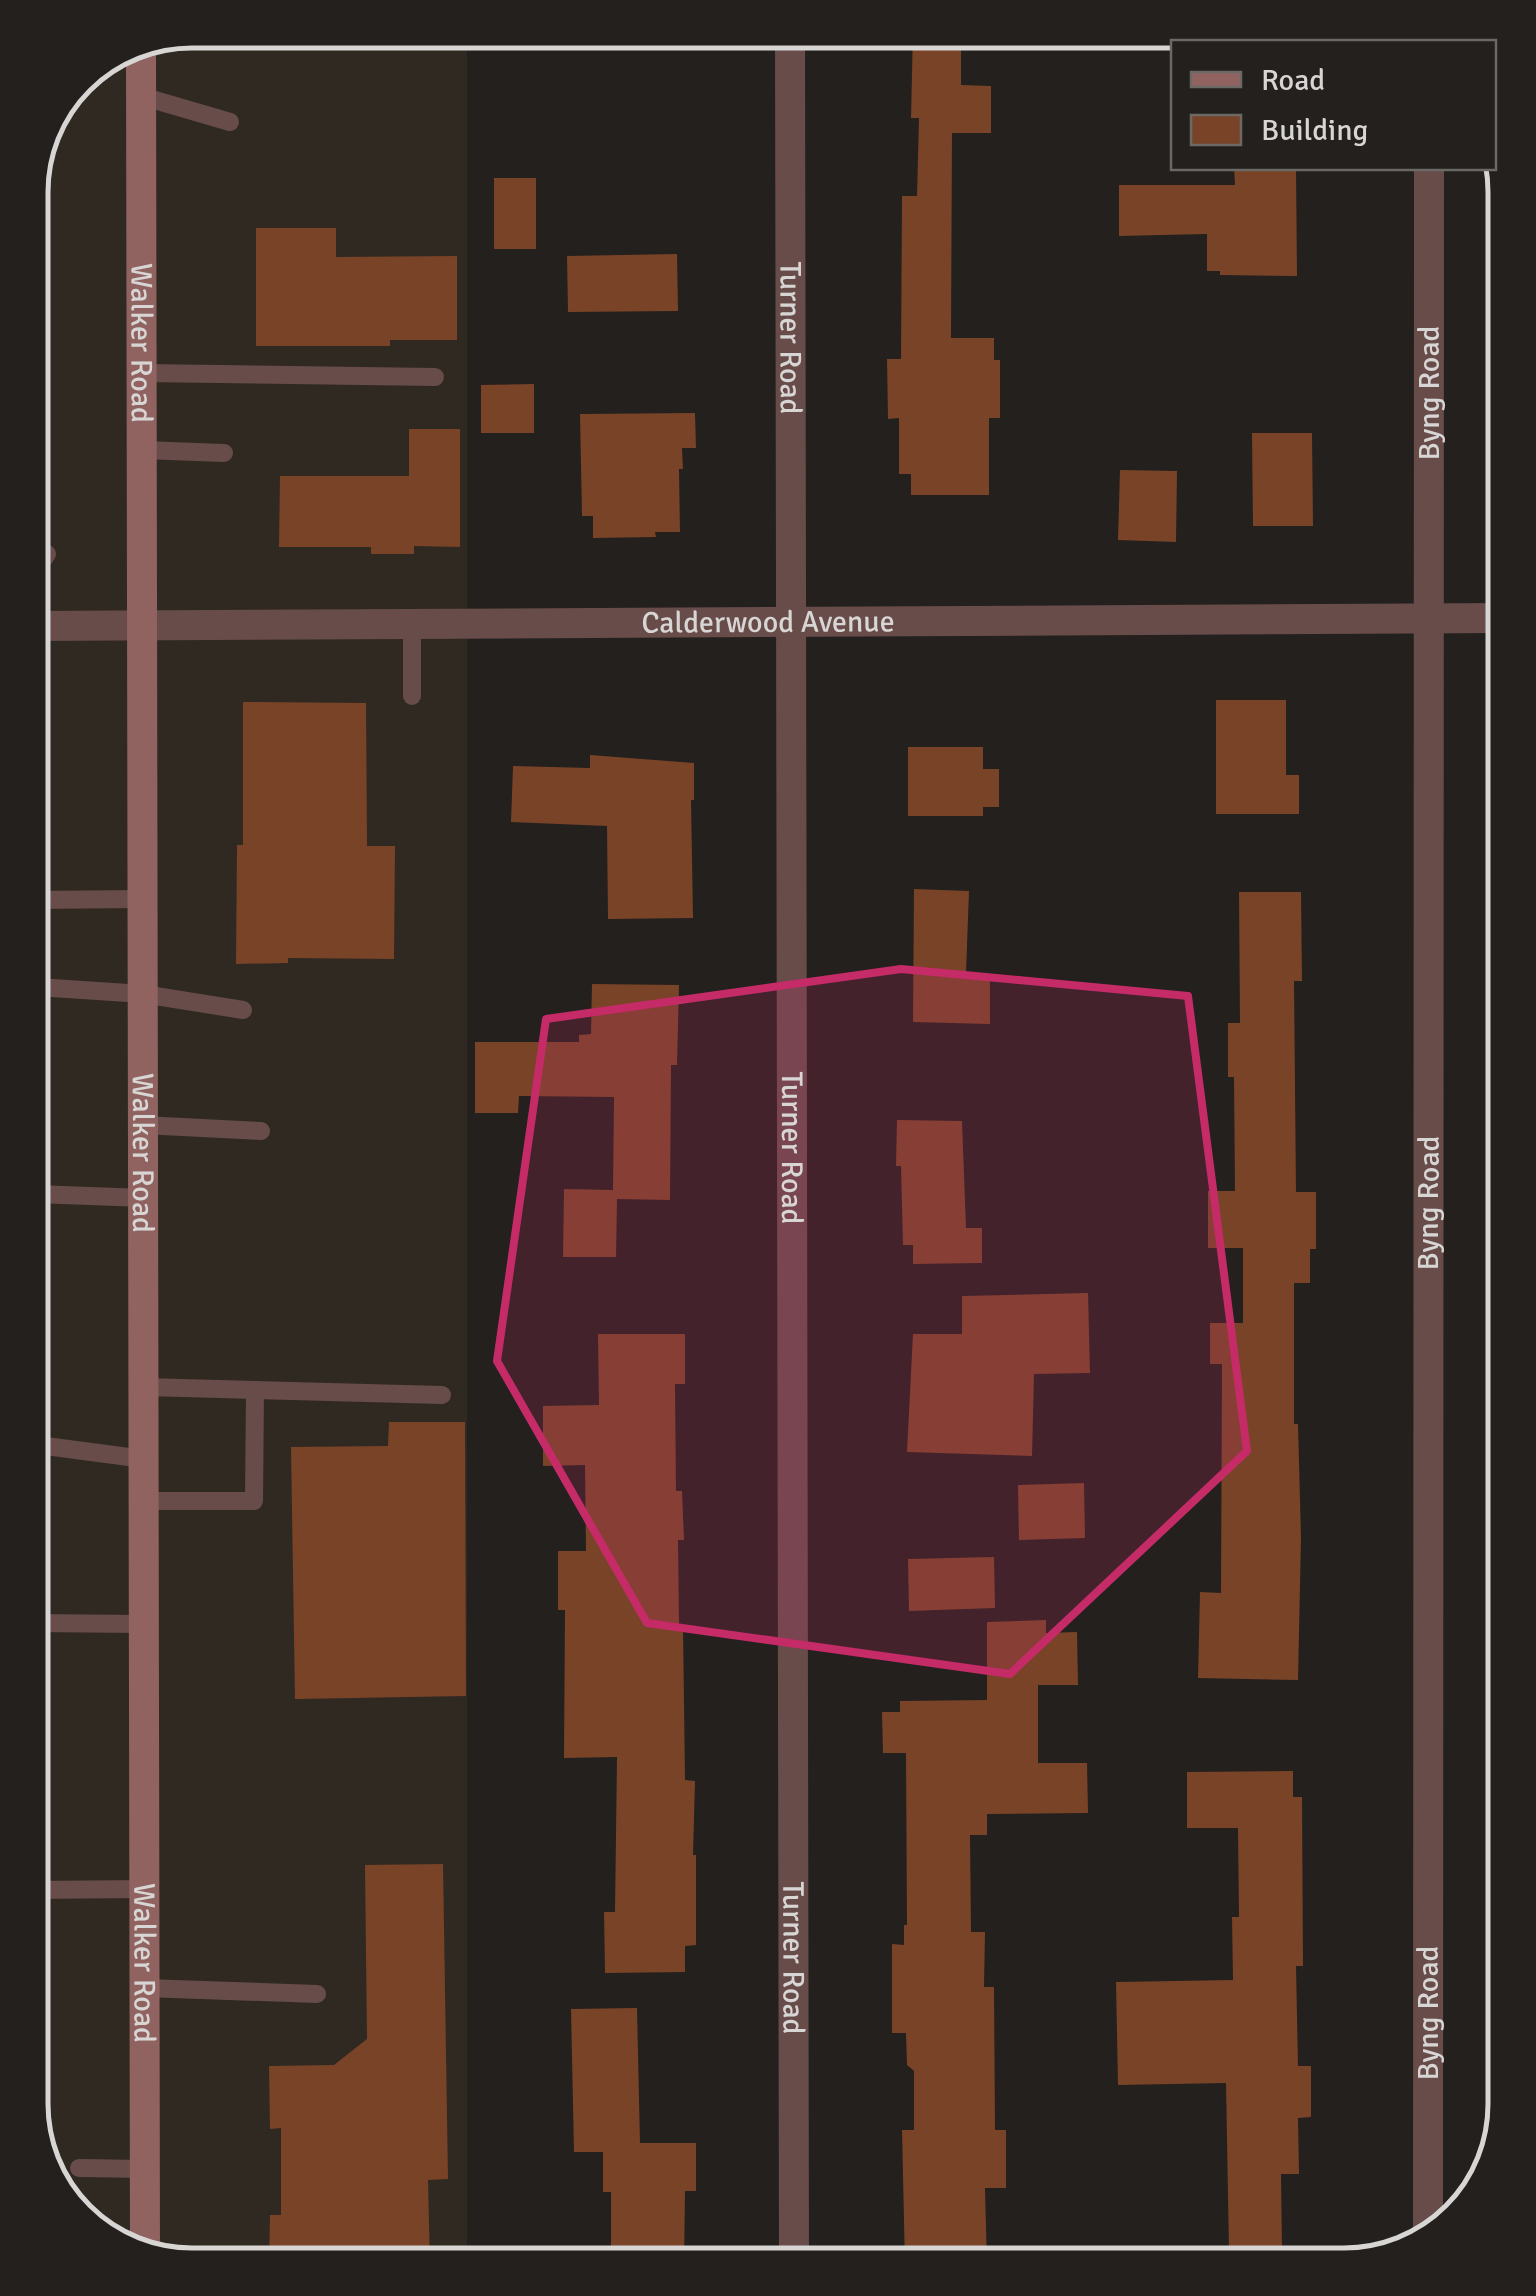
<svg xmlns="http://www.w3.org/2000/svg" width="1536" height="2296" viewBox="0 0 1536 2296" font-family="Signika,sans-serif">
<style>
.built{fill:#302922}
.building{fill:#794327}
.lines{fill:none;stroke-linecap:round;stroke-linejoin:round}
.lane{stroke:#674c4a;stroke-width:18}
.street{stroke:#674c4a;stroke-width:30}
.secondary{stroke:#906361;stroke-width:30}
.marked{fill:#c42b67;fill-opacity:0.2;stroke:#c42b67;stroke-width:8;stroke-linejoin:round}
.labels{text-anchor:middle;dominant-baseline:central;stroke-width:10;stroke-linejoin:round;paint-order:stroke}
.street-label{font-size:30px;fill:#d8d6d4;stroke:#23201d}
.rim{fill:none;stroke:#d8d6d4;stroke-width:5}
</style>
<rect width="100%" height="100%" fill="#23201d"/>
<polygon class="built" points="192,30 467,30 467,2266 182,2266 110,2244 51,2185 30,2104 30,182 78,77"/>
<g class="building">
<polygon points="913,30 961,30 961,85 991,86 991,133 952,133 951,338 994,338 994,360 1000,360 1000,418 989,418 989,495 911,495 911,474 899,474 899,418 888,419 887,359 901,359 902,196 917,196 919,118 911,118"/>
<polygon points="1234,168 1296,168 1297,276 1220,275 1220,271 1207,271 1207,234 1119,236 1119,185 1235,185"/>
<rect x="494" y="178" width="42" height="71"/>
<polygon points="256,228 336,228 336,257 457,256 457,340 390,340 390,346 256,346"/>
<polygon points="677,254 678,311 568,312 567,256"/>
<polygon points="534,384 534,433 481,433 481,385"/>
<polygon points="695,413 696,448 682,448 683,469 679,469 680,532 655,532 656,537 593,538 593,516 582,516 580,414"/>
<polygon points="409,429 460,429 460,547 414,546 414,554 371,554 371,547 279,547 280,476 409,476"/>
<polygon points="1252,433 1312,433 1313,526 1253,526"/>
<polygon points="1120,470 1177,471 1176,542 1118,540"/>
<polygon points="1216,700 1286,700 1286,775 1299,775 1299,814 1216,814"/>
<polygon points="243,702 366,703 367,846 395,846 394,959 288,958 288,963 236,964 237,845 243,845"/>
<polygon points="908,747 983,747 983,769 999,769 999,807 983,807 983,816 908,816"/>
<polygon points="590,755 694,763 694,800 691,800 693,918 608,919 607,826 511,822 513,766 590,768"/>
<polygon points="914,889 969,891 966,973 990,974 990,1024 913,1022"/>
<polygon points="1239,892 1301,892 1302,981 1294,981 1296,1192 1316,1192 1316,1249 1310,1249 1310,1283 1294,1283 1294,1424 1298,1424 1301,1537 1298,1680 1198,1678 1200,1592 1221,1593 1222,1364 1210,1364 1210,1323 1243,1323 1243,1248 1208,1248 1208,1191 1235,1191 1234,1077 1228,1077 1228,1023 1240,1023"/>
<polygon points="592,984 679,985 677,1065 671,1065 670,1200 617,1199 616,1257 563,1257 564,1189 613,1190 614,1097 519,1096 518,1113 475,1113 475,1042 579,1042 579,1035 591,1034"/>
<polygon points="897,1120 962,1121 966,1228 982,1228 982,1263 913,1264 913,1245 903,1245 901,1166 896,1166"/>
<polygon points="1088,1293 1090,1373 1034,1374 1032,1456 907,1452 913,1334 962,1334 962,1296"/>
<polygon points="598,1334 685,1334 685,1384 675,1384 676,1491 682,1491 684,1540 678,1540 679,1626 683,1626 685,1780 695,1781 693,1855 696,1855 696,1945 685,1946 685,1972 605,1973 604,1912 615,1912 617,1757 564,1758 565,1610 558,1610 558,1551 586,1551 585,1465 543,1466 543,1406 599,1405"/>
<polygon points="389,1422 465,1422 466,1696 295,1699 291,1447 388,1446"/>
<polygon points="1084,1483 1085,1538 1019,1540 1018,1485"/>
<polygon points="994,1557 995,1608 909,1611 908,1559"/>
<polygon points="1046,1620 1046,1633 1077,1632 1078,1685 1038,1685 1038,1763 1087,1763 1088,1813 987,1814 987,1835 970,1835 971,1932 985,1932 984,1987 994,1987 995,2130 1006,2130 1006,2188 985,2188 987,2266 905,2266 902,2130 914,2130 914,2071 907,2065 906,2033 892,2033 892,1944 904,1945 904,1925 907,1925 906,1753 883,1753 882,1712 900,1712 900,1701 987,1700 987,1622"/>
<polygon points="1293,1771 1293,1797 1302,1797 1303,1966 1296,1966 1298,2066 1311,2066 1311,2117 1298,2118 1299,2174 1281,2174 1282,2250 1229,2251 1226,2083 1118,2085 1116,1982 1233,1980 1232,1917 1239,1917 1238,1828 1187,1828 1187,1772"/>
<polygon points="443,1864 448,2179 428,2180 430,2266 269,2266 270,2215 281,2215 281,2128 270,2129 269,2066 334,2065 367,2039 365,1865"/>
<polygon points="637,2008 640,2143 696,2143 696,2191 685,2191 684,2266 611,2266 611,2192 603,2192 603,2152 574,2152 571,2009"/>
</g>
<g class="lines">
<g class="lane">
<polyline points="141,96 230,122"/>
<polyline points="142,373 435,377"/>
<polyline points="142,450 224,453"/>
<polyline points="30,579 47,554"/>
<polyline points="412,623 412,696"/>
<polyline points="30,900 143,899"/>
<polyline points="37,987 143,994 243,1010"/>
<polyline points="143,1125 261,1131"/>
<polyline points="35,1194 144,1198"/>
<polyline points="144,1387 442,1395"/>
<polyline points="38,1445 144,1459"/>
<polyline points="144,1501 254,1501 255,1390"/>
<polyline points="30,1623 144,1624"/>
<polyline points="30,1890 145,1889"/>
<polyline points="145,1988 317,1994"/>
<polyline points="79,2168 145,2169"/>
</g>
<g class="street">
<path id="s1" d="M790,30L794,2266"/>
<path id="s2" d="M30,626L1506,618"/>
<path id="s3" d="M1428,2241L1429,168"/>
</g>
<path class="secondary" id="s4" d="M141,51L145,2255"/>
</g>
<path class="marked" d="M901,969L1188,996L1247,1451L1010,1674L647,1623L497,1361L546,1019Z"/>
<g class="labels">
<g class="street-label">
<text stroke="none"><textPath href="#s1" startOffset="308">Turner Road</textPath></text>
<text stroke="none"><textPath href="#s4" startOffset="292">Walker Road</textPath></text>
<text stroke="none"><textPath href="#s3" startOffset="1848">Byng Road</textPath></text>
<text stroke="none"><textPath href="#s2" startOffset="738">Calderwood Avenue</textPath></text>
<text stroke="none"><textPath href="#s1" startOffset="1118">Turner Road</textPath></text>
<text stroke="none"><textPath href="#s4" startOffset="1102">Walker Road</textPath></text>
<text stroke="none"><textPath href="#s3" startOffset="1038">Byng Road</textPath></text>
<text stroke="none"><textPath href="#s1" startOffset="1928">Turner Road</textPath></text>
<text stroke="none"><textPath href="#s4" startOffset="1912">Walker Road</textPath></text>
<text stroke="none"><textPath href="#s3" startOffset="228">Byng Road</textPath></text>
</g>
</g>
<path d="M0 0H1536V2296H0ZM192 48H1344A144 144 0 0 1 1488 192V2104A144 144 0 0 1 1344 2248H192A144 144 0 0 1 48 2104V192A144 144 0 0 1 192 48Z" fill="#23201d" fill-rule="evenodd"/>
<path class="rim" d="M192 48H1344A144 144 0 0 1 1488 192V2104A144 144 0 0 1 1344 2248H192A144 144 0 0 1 48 2104V192A144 144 0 0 1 192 48Z"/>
<rect x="1171" y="40" width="325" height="130" fill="#23201d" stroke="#6b6966" stroke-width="2.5"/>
<rect x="1191" y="72" width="50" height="15" fill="#906361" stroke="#6b6966" stroke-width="2.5"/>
<text x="1261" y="90" font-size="30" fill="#d8d6d4">Road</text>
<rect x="1191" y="115" width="50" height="30" fill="#794327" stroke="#6b6966" stroke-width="2.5"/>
<text x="1261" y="140" font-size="30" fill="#d8d6d4">Building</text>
</svg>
